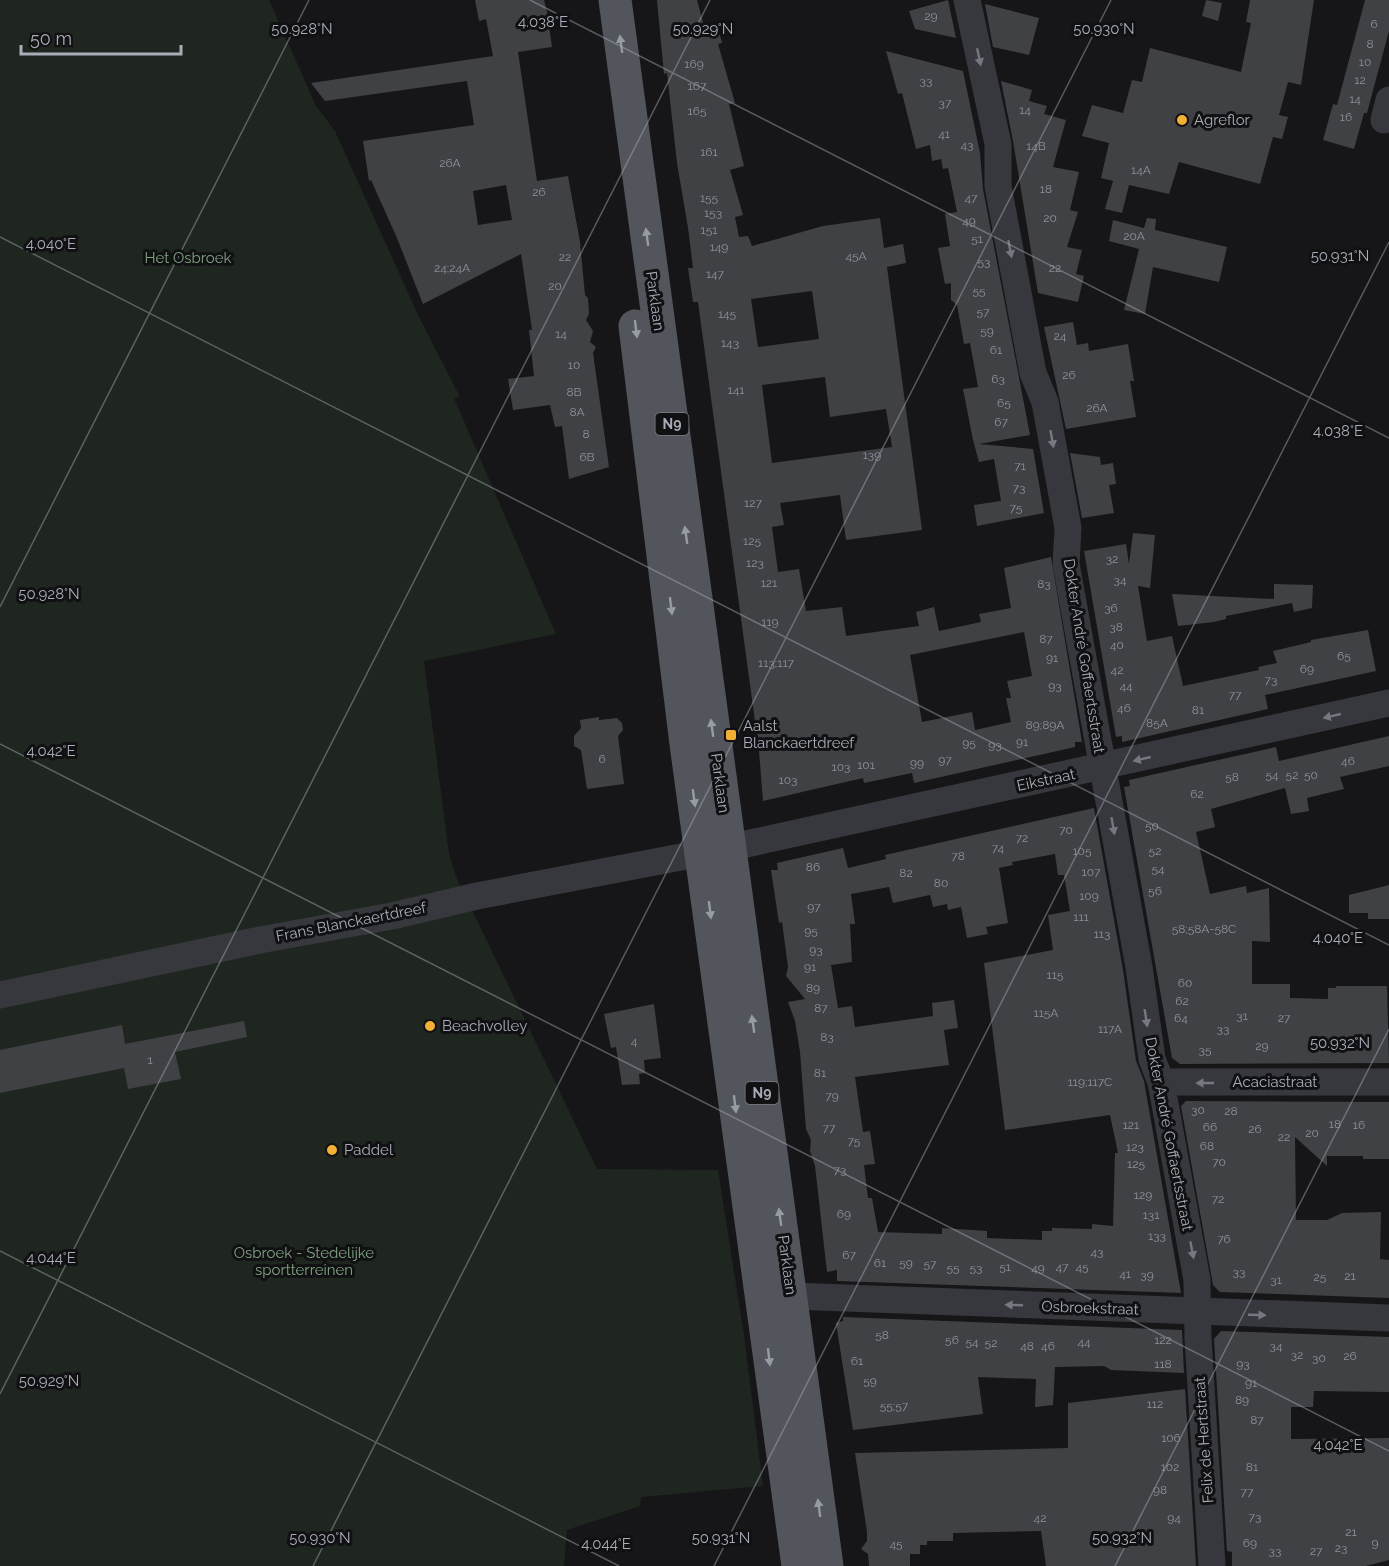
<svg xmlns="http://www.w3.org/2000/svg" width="1389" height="1566" viewBox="0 0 1389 1566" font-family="Raleway,sans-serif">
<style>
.green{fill:#1e261f}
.building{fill:#404145;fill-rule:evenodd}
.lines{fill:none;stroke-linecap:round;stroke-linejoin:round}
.minor{stroke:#37383d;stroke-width:27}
.major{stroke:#53555c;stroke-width:33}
.oneway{fill:#979ba6}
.oneway2{fill:#757881}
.ticks{fill:none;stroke:#a8adb8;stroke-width:1.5;stroke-opacity:0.45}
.poi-dot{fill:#f2b134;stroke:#111113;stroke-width:2}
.labels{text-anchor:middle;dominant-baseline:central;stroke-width:6;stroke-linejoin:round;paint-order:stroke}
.number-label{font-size:12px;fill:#8e929b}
.shield{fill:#111113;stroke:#7b7e86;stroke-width:1.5}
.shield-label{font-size:14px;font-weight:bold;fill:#a8adb8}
.poi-label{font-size:15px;fill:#a8adb8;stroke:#111113;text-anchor:start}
.park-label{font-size:15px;fill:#7fa381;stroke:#111113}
.street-label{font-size:15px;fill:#a8adb8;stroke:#111113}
.ticks-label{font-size:15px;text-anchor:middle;fill:#a8adb8;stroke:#111113;stroke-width:6;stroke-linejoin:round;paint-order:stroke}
</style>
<rect width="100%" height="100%" fill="#161618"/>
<polygon class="green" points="0,0 269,0 316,106 335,131 419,317 460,397 454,398 556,634 424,661 449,854 457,879 597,1169 718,1170 744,1335 763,1486 641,1497 640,1506 567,1530 564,1566 0,1566"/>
<g class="building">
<path d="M475,0H544L547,12L552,47L518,52L537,181L568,176L580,242L585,295L588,298L589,314L586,320L593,331L590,342L596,347L593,353L609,467L569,479L562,426L555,427L550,405L513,410L508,379L534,376L529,330H532L521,254L423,304L397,238L371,180L369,181L363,141L474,125L467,81L325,101L311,83L493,56L486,19L479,21ZM506,185L512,220L478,225L473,191Z"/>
<path d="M657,0H697L704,26L717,23L722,43L718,44L735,103L729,104L744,166L730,170L743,215L735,217L739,237L748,236L752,246L823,226L880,218L884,248L903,244L906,263L887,267L922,530L846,540L840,495L780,503L784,525L772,527L778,572L799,569L806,611L842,607L846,636L919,626L916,612L934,607L939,631L981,622L979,614L1011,608L1004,568L1051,557L1082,742H1075V747L914,783L912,773L864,783L863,778L763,801L759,751L698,302H693L688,268H693L688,228L677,163L667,73L664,74ZM812,291L819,339L758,347L751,299ZM825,377L830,417L886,409L892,447L772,463L762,385ZM1024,632L1032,676L1007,681L1011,698H1006L1011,722L975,730L972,712L922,722L910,655Z"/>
<polygon points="948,0 956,38 915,29 909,11"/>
<polygon points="1206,0 1222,3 1218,21 1202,16"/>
<polygon points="1250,0 1314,0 1301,85 1288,82 1279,115 1288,117 1282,139 1273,137 1260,184 1179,162 1169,194 1129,185 1122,213 1105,209 1113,181 1101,178 1109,143 1082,136 1092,105 1123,113 1132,80 1142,82 1150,48 1241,72 1251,23 1246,22"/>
<polygon points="1365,0 1389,0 1389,31 1367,113 1364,113 1354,149 1323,140 1333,104 1337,105"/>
<polygon points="985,4 1039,18 1029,55 993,47"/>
<polygon points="886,51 963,71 980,153 983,189 1030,435 979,444 1033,449 1044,513 977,526 974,505 1001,501 994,459 979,462 973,440 963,389 978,387 970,343 964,344 957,305 951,300 951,283 945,284 938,248 950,246 945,214 957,212 948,168 943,169 941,159 932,161 930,145 916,149 902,93 898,94"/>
<polygon points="1001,81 1032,90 1029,101 1047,106 1044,114 1066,120 1053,167 1079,172 1070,210 1078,212 1067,247 1082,250 1076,274 1084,276 1078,302 1038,293 1013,141"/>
<polygon points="1147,218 1156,219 1155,230 1227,247 1219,282 1153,267 1145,314 1124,310 1139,249 1109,241 1113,220 1144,228"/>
<polygon points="1073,322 1077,345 1088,343 1089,351 1128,344 1134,381 1130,381 1136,417 1066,429 1044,327"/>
<polygon points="1070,453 1100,457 1101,465 1113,463 1116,484 1109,485 1114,513 1082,518"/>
<polygon points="1133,533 1155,535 1150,588 1138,586 1147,641 1172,636 1183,686 1259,670 1258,667 1277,663 1273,651 1311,642 1311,640 1368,630 1376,671 1265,695 1268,709 1122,742 1122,736 1116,737 1084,551 1126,544 1129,564"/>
<polygon points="1274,584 1313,585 1312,608 1294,612 1292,603 1226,616 1226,619 1214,622 1178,626 1172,594 1274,599"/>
<polygon points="599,717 599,720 617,718 622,723 623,730 618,736 624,784 587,789 581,750 574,746 574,736 581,728 580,720"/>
<polygon points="1389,736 1389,766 1340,777 1344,789 1307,798 1309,811 1291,814 1285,788 1211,809 1215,827 1196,832 1210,894 1246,886 1247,893 1269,888 1270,942 1252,941 1252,984 1290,984 1290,998 1328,999 1328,988 1336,988 1336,986 1387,986 1389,1063 1180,1064 1172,1058 1124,787 1130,786 1129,780 1276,747 1279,761"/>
<path d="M1094,808L1123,970L1136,1061L1144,1081L1181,1293L837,1281V1270L827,1272L815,1166L810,1151L811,1140L806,1129L800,1052L795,1021L788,1002L805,999L786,976L788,967L782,922L779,923L771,870H778L777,863L843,848L848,868L886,859L885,855ZM1055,854L1058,875H1064L1070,911L1048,915L1053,950L984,963L1005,1130L1110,1115L1118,1153H1115L1113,1226L1092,1224V1229L1052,1228V1231H1042V1240L987,1238V1231L942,1228V1234L878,1232L872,1198H868L864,1165L875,1164L870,1131L863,1132L855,1077L949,1065L944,1030L958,1028L954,1000L932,1003L933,1016L855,1027L852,1006L838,1008L831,965L852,962L850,924H855L851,894L889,887L893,903L930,895L933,907L947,904L948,910L961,907L967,938L988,934L986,927L1008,923L999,868L1013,865L1012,862Z"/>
<polygon points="1389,885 1389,919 1368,919 1368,913 1349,913 1349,895"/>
<polygon points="654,1004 661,1058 644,1060 645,1073 639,1074 640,1084 622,1085 616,1047 611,1048 604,1014"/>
<polygon points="244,1021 247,1037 175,1052 181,1079 128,1089 124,1068 0,1093 0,1050 122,1025 125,1044"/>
<polygon points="1186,1101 1389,1102 1389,1159 1363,1159 1363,1156 1327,1156 1327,1166 1295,1137 1296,1220 1327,1220 1342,1213 1381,1212 1380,1259 1389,1260 1389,1298 1220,1292 1213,1285 1181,1106"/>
<polygon points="843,1317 1182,1330 1184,1373 1111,1370 1104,1366 1055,1367 1053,1405 1035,1407 1036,1379 978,1377 983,1414 853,1430 836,1323 843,1321"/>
<polygon points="1221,1331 1389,1337 1389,1392 1314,1391 1313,1407 1291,1407 1291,1439 1389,1438 1389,1560 1366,1566 1232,1566 1232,1552 1227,1551 1214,1339"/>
<polygon points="1185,1389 1196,1566 1046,1566 1041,1531 953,1533 953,1541 927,1541 927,1545 920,1545 920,1554 910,1554 910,1566 869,1566 868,1554 861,1549 867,1541 867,1532 855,1453 1068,1448 1068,1403"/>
</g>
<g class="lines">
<g class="minor">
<polyline points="967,0 998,144 998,186 1033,373 1045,402 1068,528 1066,564 1139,967 1152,1059 1161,1082 1197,1280 1198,1338 1212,1566"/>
<polyline points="1384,120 1389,100"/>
<polyline points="0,995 260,940 392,916 477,896 728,848 1389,703"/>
<polyline points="1161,1082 1389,1082"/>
<polyline points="791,1296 1389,1318"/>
</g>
<g class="major">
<polyline points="615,0 827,1566"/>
<polyline points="635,326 686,744 798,1566"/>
</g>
</g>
<defs><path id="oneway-solid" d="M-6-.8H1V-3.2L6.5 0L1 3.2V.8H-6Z" transform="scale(1.5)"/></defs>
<g class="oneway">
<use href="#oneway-solid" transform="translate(621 44) rotate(-98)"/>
<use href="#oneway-solid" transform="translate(647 237) rotate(-98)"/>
<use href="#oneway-solid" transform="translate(636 329) rotate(83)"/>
<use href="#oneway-solid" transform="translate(686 535) rotate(-98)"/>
<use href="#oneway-solid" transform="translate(671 606) rotate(83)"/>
<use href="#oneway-solid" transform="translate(712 728) rotate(-98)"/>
<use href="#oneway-solid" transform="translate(694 798) rotate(82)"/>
<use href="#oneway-solid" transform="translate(710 910) rotate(83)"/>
<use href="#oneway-solid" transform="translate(753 1024) rotate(-98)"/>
<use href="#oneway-solid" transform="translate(735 1104) rotate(83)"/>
<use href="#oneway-solid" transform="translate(780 1217) rotate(-98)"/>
<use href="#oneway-solid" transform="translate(769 1357) rotate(83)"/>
<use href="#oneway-solid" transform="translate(819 1508) rotate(-98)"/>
</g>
<g class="oneway2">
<use href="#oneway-solid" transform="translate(979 57) rotate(78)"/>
<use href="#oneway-solid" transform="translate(1010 249) rotate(79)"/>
<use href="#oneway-solid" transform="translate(1052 439) rotate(80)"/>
<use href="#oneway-solid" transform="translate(1332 716) rotate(167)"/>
<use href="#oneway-solid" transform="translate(1142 759) rotate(167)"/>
<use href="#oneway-solid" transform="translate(1113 826) rotate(80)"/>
<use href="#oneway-solid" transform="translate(1146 1018) rotate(81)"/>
<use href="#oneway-solid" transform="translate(1205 1083) rotate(180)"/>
<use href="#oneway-solid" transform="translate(1192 1250) rotate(79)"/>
<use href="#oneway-solid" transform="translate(1014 1305) rotate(-178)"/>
<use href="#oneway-solid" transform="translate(1257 1315) rotate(2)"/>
</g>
<path class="ticks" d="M530,0L1389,438M0,237L1389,945M0,607L309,0M0,744L1389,1451M0,1251L619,1566M0,1394L710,0M313,1566L1111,0M714,1566L1389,242M1115,1566L1389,1029"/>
<g class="poi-dot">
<circle cx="1182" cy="120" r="6"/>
<rect x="725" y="729" width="12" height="12" rx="3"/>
<circle cx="430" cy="1026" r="6"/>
<circle cx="332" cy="1150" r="6"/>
</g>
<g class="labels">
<g class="number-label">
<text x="931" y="16">29</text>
<text x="1374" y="24">6</text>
<text x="1370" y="44">8</text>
<text x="1365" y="62">10</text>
<text x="694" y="64">169</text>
<text x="1360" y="80">12</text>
<text x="926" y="81">33</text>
<text x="697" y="86">167</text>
<text x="1355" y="99">14</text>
<text x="945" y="103">37</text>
<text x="1025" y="110">14</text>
<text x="697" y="111">165</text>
<text x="1346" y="117">16</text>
<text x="944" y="134">41</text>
<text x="967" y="145">43</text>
<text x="1036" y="146">14B</text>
<text x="709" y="152">161</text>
<text x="450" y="163">26A</text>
<text x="1141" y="170">14A</text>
<text x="1046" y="189">18</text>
<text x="539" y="192">26</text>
<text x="709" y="198">155</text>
<text x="971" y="198">47</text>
<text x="713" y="213">153</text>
<text x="1050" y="218">20</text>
<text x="969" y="221">49</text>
<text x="709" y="230">151</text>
<text x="1134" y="236">20A</text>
<text x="977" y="239">51</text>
<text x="719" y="247">149</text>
<text x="856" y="256">45A</text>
<text x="565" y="257">22</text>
<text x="984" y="262">53</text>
<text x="452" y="268">24;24A</text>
<text x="1055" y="268">22</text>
<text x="715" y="274">147</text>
<text x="555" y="286">20</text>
<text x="979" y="291">55</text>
<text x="983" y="312">57</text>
<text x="727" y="314">145</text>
<text x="987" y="331">59</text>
<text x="561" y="334">14</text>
<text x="1060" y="336">24</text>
<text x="730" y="343">143</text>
<text x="996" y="350">61</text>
<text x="574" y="365">10</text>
<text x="1069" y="375">26</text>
<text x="998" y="379">63</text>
<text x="736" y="390">141</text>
<text x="574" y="392">8B</text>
<text x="1004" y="403">65</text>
<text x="1097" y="408">26A</text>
<text x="577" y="412">8A</text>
<text x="1001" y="422">67</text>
<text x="586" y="434">8</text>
<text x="872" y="455">139</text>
<text x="587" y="457">6B</text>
<text x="1020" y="466">71</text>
<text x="1019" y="488">73</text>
<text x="753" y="503">127</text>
<text x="1016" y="508">75</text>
<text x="752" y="541">125</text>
<text x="1112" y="559">32</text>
<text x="755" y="563">123</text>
<text x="1120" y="580">34</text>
<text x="769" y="583">121</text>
<text x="1044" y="584">83</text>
<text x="1111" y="608">36</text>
<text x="770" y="622">119</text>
<text x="1116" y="627">38</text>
<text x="1046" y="639">87</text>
<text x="1117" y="645">40</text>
<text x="1344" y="656">65</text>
<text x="1052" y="658">91</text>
<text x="776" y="663">113;117</text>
<text x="1307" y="669">69</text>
<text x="1117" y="670">42</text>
<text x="1271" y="680">73</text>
<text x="1055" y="686">93</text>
<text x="1126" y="686">44</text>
<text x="1235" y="695">77</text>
<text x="1124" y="708">46</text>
<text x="1198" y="710">81</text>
<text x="1157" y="723">85A</text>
<text x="1045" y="725">89;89A</text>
<text x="1022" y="742">91</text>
<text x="969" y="743">95</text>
<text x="995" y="745">93</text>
<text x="602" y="759">6</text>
<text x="945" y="760">97</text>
<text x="1348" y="761">46</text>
<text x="917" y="763">99</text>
<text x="866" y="765">101</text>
<text x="841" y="767">103</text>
<text x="1272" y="775">54</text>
<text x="1292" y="775">52</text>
<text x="1311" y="775">50</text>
<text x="1232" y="777">58</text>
<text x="788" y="780">103</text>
<text x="1197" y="794">62</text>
<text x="1152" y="826">50</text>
<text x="1066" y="830">70</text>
<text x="1022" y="838">72</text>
<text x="998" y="848">74</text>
<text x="1082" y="851">105</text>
<text x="1155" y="851">52</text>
<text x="958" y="856">78</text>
<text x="813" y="867">86</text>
<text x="1158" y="869">54</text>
<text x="1091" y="872">107</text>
<text x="906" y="873">82</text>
<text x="941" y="883">80</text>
<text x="1155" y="891">56</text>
<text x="1089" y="896">109</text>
<text x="814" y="907">97</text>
<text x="1081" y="917">111</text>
<text x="1204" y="929">58;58A-58C</text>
<text x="811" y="931">95</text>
<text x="1102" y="934">113</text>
<text x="816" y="950">93</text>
<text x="810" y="967">91</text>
<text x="1055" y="975">115</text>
<text x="1185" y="983">60</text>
<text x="813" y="988">89</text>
<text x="1182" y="1001">62</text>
<text x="821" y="1008">87</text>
<text x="1046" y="1013">115A</text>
<text x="1242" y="1016">31</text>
<text x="1181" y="1018">64</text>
<text x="1284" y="1018">27</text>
<text x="1110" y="1029">117A</text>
<text x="1223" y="1029">33</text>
<text x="827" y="1037">83</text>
<text x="634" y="1041">4</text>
<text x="1262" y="1046">29</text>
<text x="1205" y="1050">35</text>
<text x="150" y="1060">1</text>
<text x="820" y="1073">81</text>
<text x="1090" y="1082">119;117C</text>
<text x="832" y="1096">79</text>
<text x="1198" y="1110">30</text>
<text x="1231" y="1111">28</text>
<text x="1335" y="1124">18</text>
<text x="1131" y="1125">121</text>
<text x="1359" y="1125">16</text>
<text x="1210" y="1127">66</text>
<text x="829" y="1128">77</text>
<text x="1255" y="1129">26</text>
<text x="1312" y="1133">20</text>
<text x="1284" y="1137">22</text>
<text x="854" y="1141">75</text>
<text x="1207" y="1146">68</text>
<text x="1135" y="1147">123</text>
<text x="1219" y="1162">70</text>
<text x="1136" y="1164">125</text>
<text x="840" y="1170">73</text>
<text x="1143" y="1195">129</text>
<text x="1218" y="1199">72</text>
<text x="844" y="1214">69</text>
<text x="1151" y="1215">131</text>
<text x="1157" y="1236">133</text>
<text x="1224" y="1239">76</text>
<text x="1097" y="1252">43</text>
<text x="849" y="1255">67</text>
<text x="880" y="1263">61</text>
<text x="906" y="1263">59</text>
<text x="930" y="1264">57</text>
<text x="1005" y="1267">51</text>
<text x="1062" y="1267">47</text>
<text x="1082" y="1267">45</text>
<text x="953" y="1268">55</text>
<text x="976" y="1268">53</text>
<text x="1038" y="1268">49</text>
<text x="1239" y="1272">33</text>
<text x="1125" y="1274">41</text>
<text x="1147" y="1275">39</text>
<text x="1350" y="1276">21</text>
<text x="1320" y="1277">25</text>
<text x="1276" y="1280">31</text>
<text x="882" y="1335">58</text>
<text x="952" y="1340">56</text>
<text x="1163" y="1340">122</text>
<text x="972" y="1342">54</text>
<text x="1084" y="1342">44</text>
<text x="991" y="1343">52</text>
<text x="1027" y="1346">48</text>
<text x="1048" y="1346">46</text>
<text x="1276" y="1346">34</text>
<text x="1297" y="1355">32</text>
<text x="1350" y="1356">26</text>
<text x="1319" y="1358">30</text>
<text x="857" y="1361">61</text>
<text x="1163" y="1364">118</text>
<text x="1243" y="1364">93</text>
<text x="870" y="1381">59</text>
<text x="1251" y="1383">91</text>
<text x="1242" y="1400">89</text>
<text x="1155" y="1404">112</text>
<text x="894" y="1406">55;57</text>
<text x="1257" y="1420">87</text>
<text x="1171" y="1438">106</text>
<text x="1170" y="1467">102</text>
<text x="1252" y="1467">81</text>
<text x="1160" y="1490">98</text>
<text x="1247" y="1492">77</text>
<text x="1255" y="1517">73</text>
<text x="1040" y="1518">42</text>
<text x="1174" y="1518">94</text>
<text x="1351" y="1532">21</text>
<text x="1250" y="1543">69</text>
<text x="1375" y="1543">9</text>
<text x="896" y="1544">45</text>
<text x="1341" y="1548">23</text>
<text x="1275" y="1551">33</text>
<text x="1316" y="1551">27</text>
</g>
<g class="shield">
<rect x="655.5" y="413" width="33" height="22" rx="4.5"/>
<rect x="745.5" y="1082" width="33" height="22" rx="4.5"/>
</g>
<g class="shield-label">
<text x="672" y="424">N9</text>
<text x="762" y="1093">N9</text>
</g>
<g class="poi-label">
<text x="1194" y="120">Agreflor</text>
<text x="743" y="726">Aalst<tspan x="743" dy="17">Blanckaertdreef</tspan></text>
<text x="442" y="1026">Beachvolley</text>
<text x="344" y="1150">Paddel</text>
</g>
<g class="park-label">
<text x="188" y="258">Het Osbroek</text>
<text x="304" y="1253">Osbroek - Stedelijke<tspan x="304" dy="17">sportterreinen</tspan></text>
</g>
<g class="street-label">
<text transform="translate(655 301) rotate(82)">Parklaan</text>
<text transform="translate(1084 656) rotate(81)">Dokter André Goffaertsstraat</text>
<text transform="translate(1046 780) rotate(-12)">Eikstraat</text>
<text transform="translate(720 783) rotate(82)">Parklaan</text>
<text transform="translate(351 922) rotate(-11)">Frans Blanckaertdreef</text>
<text x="1275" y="1082">Acaciastraat</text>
<text transform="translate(1169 1134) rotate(79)">Dokter André Goffaertsstraat</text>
<text transform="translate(787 1265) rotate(82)">Parklaan</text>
<text transform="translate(1090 1308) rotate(2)">Osbroekstraat</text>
<text transform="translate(1204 1440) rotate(-94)">Felix de Hertstraat</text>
</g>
</g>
<g class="ticks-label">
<text x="543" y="27">4.038°E</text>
<text x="302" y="34">50.928°N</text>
<text x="703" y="34">50.929°N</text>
<text x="1104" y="34">50.930°N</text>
<text x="51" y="249">4.040°E</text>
<text x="1340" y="261">50.931°N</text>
<text x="1338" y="436">4.038°E</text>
<text x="49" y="599">50.928°N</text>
<text x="51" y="756">4.042°E</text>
<text x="1338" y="943">4.040°E</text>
<text x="1340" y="1048">50.932°N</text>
<text x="51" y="1263">4.044°E</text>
<text x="49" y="1386">50.929°N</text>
<text x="1338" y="1450">4.042°E</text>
<text x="320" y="1543">50.930°N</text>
<text x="721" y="1543">50.931°N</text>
<text x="1122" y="1543">50.932°N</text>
<text x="606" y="1549">4.044°E</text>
</g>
<path d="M21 45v9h160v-9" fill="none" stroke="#a8adb8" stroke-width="3"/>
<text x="30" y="45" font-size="18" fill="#a8adb8" stroke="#111113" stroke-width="4.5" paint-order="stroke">50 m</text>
</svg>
